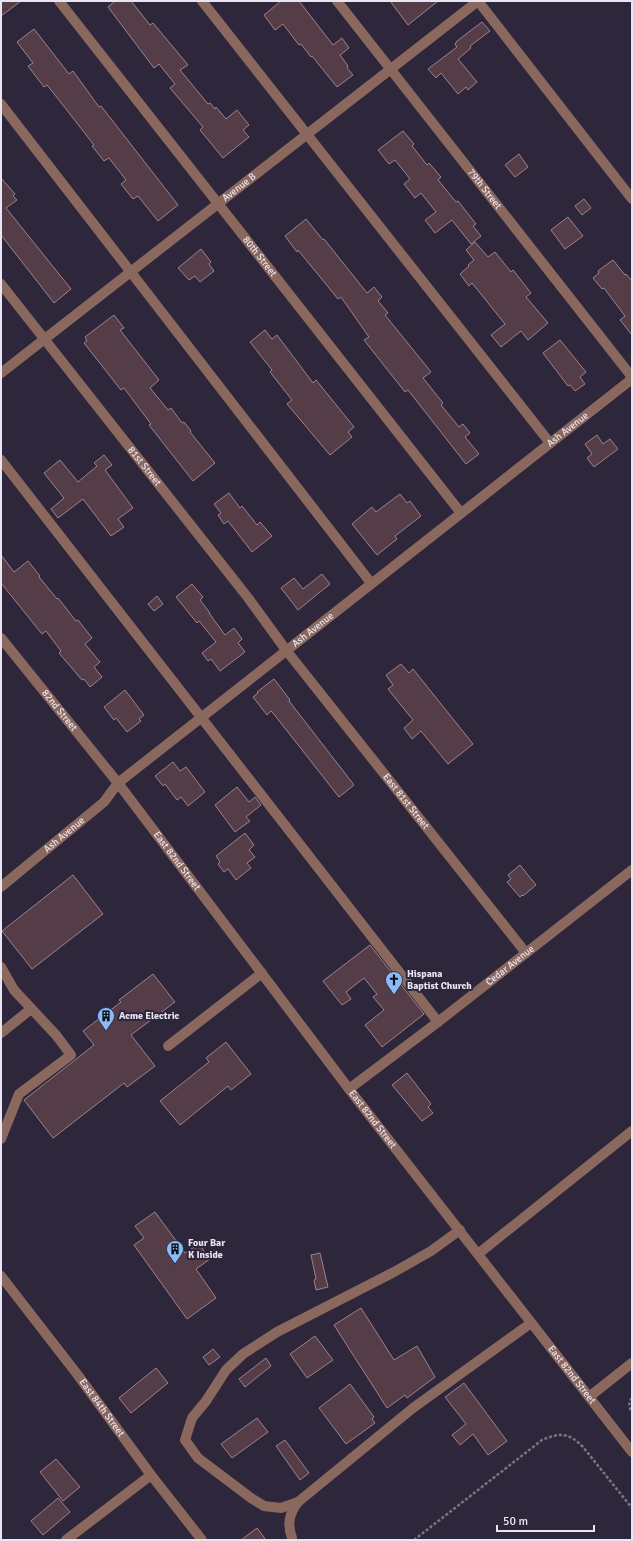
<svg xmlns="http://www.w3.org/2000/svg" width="633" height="1541" viewBox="0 0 633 1541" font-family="Signika,sans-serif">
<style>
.building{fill:#553d48;stroke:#9d828e}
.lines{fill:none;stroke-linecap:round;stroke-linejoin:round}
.path{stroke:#7a7485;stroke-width:2.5;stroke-dasharray:3 2;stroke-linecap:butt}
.minor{stroke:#8b685e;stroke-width:10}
.labels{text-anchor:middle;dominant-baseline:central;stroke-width:4;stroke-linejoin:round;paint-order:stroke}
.street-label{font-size:10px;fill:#e9e5f3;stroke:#2e273b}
.poi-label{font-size:10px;font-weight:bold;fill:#e9e5f3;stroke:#2e273b;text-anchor:start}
</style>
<rect width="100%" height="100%" fill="#2e273b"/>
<g class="building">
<polygon points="1,1 21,1 1,16"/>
<polygon points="115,1 131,1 150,25 153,23 188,65 180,70 208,104 210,103 215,109 216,107 226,119 237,110 249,125 243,130 249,137 223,158 200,130 203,127 170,88 175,84 159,64 154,68 108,7"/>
<polygon points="281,1 299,1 333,45 342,38 349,48 340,55 348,66 347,68 353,75 337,87 312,56 311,57 301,44 299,45 283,24 275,30 264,15"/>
<polygon points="390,1 438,1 408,25"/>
<polygon points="482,22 490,31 470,46 471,48 458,59 477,82 468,90 466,87 458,94 441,73 436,78 428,69 457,47 455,44 457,41"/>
<polygon points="34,29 69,74 73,71 99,107 101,106 178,205 158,221 138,196 133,199 121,184 126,180 109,158 104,161 92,146 94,145 66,109 47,85 44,87 28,66 33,63 17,42"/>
<polygon points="403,131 414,144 412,146 427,165 429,163 441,177 438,180 456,202 458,201 476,224 473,226 481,236 471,244 452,220 435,233 425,220 436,212 421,193 415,198 404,184 410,179 395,160 389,164 378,150"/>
<polygon points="519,154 528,167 515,177 505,165"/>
<polygon points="1,178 15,194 13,196 17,200 6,208 71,289 54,303 1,235"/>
<polygon points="584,199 591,208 582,215 575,206"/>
<polygon points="568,217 583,236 565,249 551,230"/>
<polygon points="306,219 323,240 324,239 367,293 374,287 382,297 378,301 388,313 385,315 431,372 423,378 443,403 441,405 459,427 463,424 470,433 465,437 479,454 466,464 408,390 405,392 364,340 369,337 341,297 338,299 298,250 297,252 285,236"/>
<polygon points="475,242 488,257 495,252 511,272 513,270 531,293 526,297 548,323 528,340 521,331 501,347 491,335 505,324 472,283 469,286 460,274 469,266 468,265 474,260 466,250"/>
<polygon points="201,249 211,262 209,264 214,271 200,282 195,276 189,280 178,268"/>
<polygon points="613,260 625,275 626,274 632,281 632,335 620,320 625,316 604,288 602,289 593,278 599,273 598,271"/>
<polygon points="114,315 124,328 120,330 159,380 150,388 168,410 171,408 182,423 184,422 191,431 190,432 215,463 193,481 149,425 151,424 124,388 121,390 84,343 87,341 85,337"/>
<polygon points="265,330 272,339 277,335 313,383 316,380 354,427 348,432 352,437 330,455 287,404 292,400 270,372 272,370 250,342"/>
<polygon points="560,340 586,372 580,377 585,384 575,391 570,385 568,386 543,353"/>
<polygon points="597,435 603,444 610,439 618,449 594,467 587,458 592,454 585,444"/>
<polygon points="104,455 112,465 105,470 133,508 118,519 124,527 111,536 83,499 58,518 51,509 64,498 44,473 60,460 78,482 97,466 94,463"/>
<polygon points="229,493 240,508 242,506 257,525 260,522 272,536 252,552 228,521 224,524 218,515 221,513 214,504"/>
<polygon points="400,494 407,503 410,501 421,516 395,536 397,539 377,555 352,524 372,507 376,512"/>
<polygon points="1,555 14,572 28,561 40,576 39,577 57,599 58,598 76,621 78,620 92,638 85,644 100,662 94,667 102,677 90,687 84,679 82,680 59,653 61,651 46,631 42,634 1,583"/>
<polygon points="322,574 330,584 298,610 281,588 294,578 303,589"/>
<polygon points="192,584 203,597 200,600 210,613 209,613 225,635 234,628 242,639 238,643 245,652 220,671 211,659 208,661 202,653 216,642 199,621 197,623 176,597"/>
<polygon points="157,596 163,604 154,611 148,604"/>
<polygon points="401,664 409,673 413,669 473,744 448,764 421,731 412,739 404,728 413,720 388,689 393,685 386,675"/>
<polygon points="274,679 290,700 289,701 354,785 339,797 273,713 271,711 267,715 253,697 258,693 257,692"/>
<polygon points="125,690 144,715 139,719 141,721 127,732 116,718 114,720 104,707"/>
<polygon points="173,762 180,771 186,767 205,792 188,806 181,797 177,800 165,784 163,786 155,776"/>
<polygon points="237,787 249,802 255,797 261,805 246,817 250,821 235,832 215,805"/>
<polygon points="245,833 254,845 249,850 255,857 247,863 251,868 236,880 228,869 224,872 218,864 220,862 216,856"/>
<polygon points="520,865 536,885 523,896 522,895 520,897 507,882 511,879 508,875"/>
<polygon points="73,875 103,914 32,969 2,931"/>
<polygon points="370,945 424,1014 382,1047 365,1025 384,1010 373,997 377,994 364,978 346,992 351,999 342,1005 323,981"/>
<polygon points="153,974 175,1002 131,1035 155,1066 127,1087 124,1083 53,1138 24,1100 94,1045 83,1031 121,1002 119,1000"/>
<polygon points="226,1042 251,1074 231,1090 228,1086 180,1125 160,1101 209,1062 206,1058"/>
<polygon points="407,1073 431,1104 428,1107 433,1113 422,1121 392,1085"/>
<polygon points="155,1212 185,1253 199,1244 210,1259 196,1269 216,1298 187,1319 134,1245 144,1238 135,1226"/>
<polygon points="320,1253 328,1287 316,1290 314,1280 316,1279 311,1255"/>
<polygon points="361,1308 394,1360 417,1346 435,1377 407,1398 405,1395 387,1408 334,1325"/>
<polygon points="315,1336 333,1360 307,1378 290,1354"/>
<polygon points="213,1349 220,1357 209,1365 203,1357"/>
<polygon points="266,1358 271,1366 245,1387 239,1379"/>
<polygon points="156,1368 168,1383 131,1413 119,1398"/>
<polygon points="464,1383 507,1441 488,1455 473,1434 460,1445 452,1435 466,1424 445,1397"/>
<polygon points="350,1384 374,1417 372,1419 375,1423 346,1444 319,1408"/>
<polygon points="257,1418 268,1432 232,1458 221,1444"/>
<polygon points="285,1440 309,1473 300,1480 276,1446"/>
<polygon points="56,1459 80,1487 63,1501 40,1472"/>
<polygon points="58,1498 70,1512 43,1535 31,1521"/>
<polygon points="257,1528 266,1540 241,1540"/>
</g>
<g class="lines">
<g class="path">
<path d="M632,1398C628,1403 629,1408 632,1412"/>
<path d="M414,1540L542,1440C561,1432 569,1433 583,1447L632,1508"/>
</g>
<g class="minor">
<path id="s1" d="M59,1L461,513"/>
<polyline points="202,1 550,443"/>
<path id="s2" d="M337,1L632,377"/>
<polyline points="478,1 632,199"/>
<polyline points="1,104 371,583"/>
<path id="s3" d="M1,284L249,599L286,650L526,953"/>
<path id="s4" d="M1,373L478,1"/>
<polyline points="1,460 438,1022"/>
<path id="s5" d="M1,638L118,783L349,1089L632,1452"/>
<path id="s6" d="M1,887L104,802L118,783L632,379"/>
<polyline points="1,967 14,990 56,1035 71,1055 19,1094 1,1139"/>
<polyline points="1,1033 31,1009"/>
<polyline points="168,1046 262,973"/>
<path id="s7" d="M349,1089L438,1022L632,870"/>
<polyline points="460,1230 431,1251 394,1272 277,1332 243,1354 226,1370 206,1401 192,1418 185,1440 198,1458 251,1498 264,1506 281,1508 298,1502 413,1408 531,1323"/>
<polyline points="478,1254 632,1131"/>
<path id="s8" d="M1,1276L77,1374L151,1475L202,1540"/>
<polyline points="589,1397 632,1363"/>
<path d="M292,1538C287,1524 289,1514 298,1502"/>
<polyline points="66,1540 151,1475"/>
</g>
</g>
<defs>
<symbol id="church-pin" viewBox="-11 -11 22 30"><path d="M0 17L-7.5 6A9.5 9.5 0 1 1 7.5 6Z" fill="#8abafc" stroke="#2e273b"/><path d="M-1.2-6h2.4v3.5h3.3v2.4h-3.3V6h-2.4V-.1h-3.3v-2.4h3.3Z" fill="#111"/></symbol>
<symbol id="building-pin" viewBox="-11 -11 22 30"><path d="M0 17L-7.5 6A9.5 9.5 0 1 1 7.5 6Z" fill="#8abafc" stroke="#2e273b"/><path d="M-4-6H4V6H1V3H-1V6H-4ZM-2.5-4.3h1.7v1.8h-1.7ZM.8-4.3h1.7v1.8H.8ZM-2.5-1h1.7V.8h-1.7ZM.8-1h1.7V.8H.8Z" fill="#111"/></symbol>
</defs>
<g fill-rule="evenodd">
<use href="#church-pin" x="384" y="970" width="20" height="27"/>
<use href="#building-pin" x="96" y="1006" width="20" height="27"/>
<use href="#building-pin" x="165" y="1239" width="20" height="27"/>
</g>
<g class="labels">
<g class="street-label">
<text stroke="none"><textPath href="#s4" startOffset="302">Avenue B</textPath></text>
<text stroke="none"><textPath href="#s2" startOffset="239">79th Street</textPath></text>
<text stroke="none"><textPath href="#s1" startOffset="325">80th Street</textPath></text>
<text stroke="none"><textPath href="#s6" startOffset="729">Ash Avenue</textPath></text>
<text stroke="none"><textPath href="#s3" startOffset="232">81st Street</textPath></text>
<text stroke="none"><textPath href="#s6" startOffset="405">Ash Avenue</textPath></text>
<text stroke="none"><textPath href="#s5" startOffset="93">82nd Street</textPath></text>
<text stroke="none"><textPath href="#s3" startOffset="657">East 81st Street</textPath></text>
<text stroke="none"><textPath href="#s6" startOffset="82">Ash Avenue</textPath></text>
<text stroke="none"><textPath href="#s5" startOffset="284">East 82nd Street</textPath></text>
<text stroke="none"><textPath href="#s7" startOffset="203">Cedar Avenue</textPath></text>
<text stroke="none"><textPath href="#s5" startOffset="608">East 82nd Street</textPath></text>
<text stroke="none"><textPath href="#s5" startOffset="932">East 82nd Street</textPath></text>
<text stroke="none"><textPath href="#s8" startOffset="166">East 84th Street</textPath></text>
</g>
<g class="poi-label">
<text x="407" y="974">Hispana<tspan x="407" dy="12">Baptist Church</tspan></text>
<text x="119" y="1016">Acme Electric</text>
<text x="188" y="1243">Four Bar<tspan x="188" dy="12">K Inside</tspan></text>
</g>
</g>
<rect width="633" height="1541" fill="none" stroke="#e9e5f3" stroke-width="4"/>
<path d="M497 1525v6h97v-6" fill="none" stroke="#e9e5f3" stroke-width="2"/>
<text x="503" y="1525" font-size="12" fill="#e9e5f3" stroke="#2e273b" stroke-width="3" paint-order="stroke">50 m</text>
</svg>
